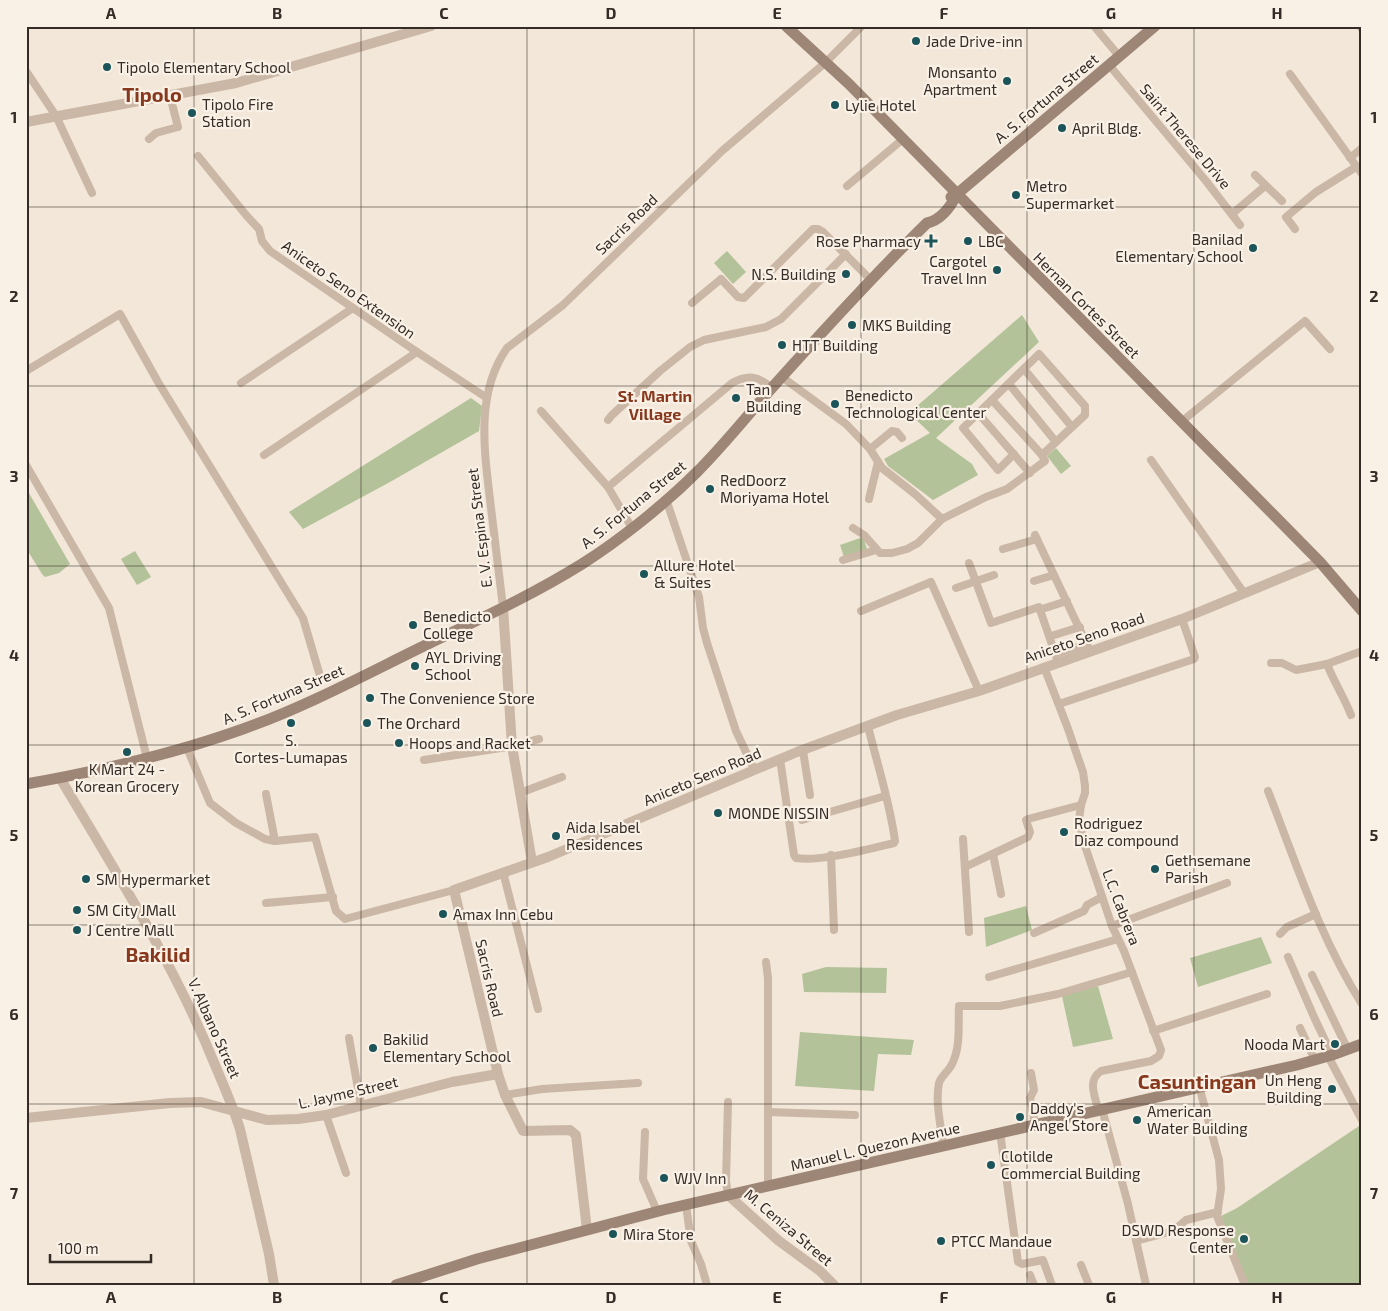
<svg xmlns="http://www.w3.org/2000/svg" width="1388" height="1311" viewBox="0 0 1388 1311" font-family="'Exo 2',sans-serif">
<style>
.green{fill:#b3c299}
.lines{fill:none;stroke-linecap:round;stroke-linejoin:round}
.minor{stroke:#cbb7a5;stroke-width:8}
.tertiary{stroke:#cbb7a5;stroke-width:10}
.secondary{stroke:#9e8676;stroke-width:11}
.grid{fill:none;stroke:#362c27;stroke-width:1;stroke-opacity:0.55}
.poi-dot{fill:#1b5459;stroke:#faf1e6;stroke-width:2}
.labels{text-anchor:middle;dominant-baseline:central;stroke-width:4.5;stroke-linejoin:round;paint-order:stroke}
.poi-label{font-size:15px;fill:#362c27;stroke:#faf1e6;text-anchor:start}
.street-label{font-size:15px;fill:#362c27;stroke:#faf1e6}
.neighbourhood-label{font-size:16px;font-weight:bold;fill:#88381d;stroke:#faf1e6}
.district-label{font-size:20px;font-weight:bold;fill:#88381d;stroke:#faf1e6}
.neatline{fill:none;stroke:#362c27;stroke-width:2}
.grid-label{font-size:16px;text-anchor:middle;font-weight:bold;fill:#362c27}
</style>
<rect width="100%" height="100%" fill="#f2e7d9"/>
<g class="green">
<polygon points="727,251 746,272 733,284 714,263"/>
<polygon points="1022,315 1039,342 936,438 972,464 978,475 933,500 888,466 884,459 930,433 909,413"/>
<polygon points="471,398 482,406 479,431 390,482 303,529 289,512"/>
<polygon points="1056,448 1071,466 1061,474 1047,456"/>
<polygon points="26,488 70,564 59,573 45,577 42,574 26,548"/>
<polygon points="863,537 867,549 844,557 840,545"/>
<polygon points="135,551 151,577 137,585 121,559"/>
<polygon points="1026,906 1032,930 986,947 984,918"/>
<polygon points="1261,937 1272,963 1198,987 1190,958"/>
<polygon points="826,967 887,968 886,993 804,992 802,974"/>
<polygon points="1098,986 1113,1039 1073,1047 1062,996"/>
<polygon points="800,1032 914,1040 911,1055 878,1054 874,1091 795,1086"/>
<polygon points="1362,1124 1362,1285 1248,1285 1221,1216 1237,1208"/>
</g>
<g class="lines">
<g class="minor">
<polyline points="1094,26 1119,56"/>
<polyline points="1360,26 1362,29"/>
<polyline points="1109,65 1206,181 1240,225"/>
<polyline points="26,71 56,116 92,193"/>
<polyline points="1290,74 1362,174"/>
<polyline points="149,139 156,133 178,127 170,96"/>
<polyline points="198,156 246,215 259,229 262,241 270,251 417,352 487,398"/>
<polyline points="1350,158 1362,148"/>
<polyline points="1255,175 1282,201"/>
<polyline points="847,186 903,139"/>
<polyline points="1232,214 1265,186"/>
<polyline points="1295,229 1286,217 1316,192 1356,167"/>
<polyline points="692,303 721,279 738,297 744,298 813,229 818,229 823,232 871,280"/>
<polyline points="1024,369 1072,427"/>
<polyline points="26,371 120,314 158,382 303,618 320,676"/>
<polyline points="782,377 846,424 870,449 882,468 915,494 942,519"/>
<polyline points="241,383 353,308"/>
<polyline points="1009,384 1056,442"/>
<polyline points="541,411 608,487 632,528"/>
<polyline points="978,413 1030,473"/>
<polyline points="608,420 612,415 660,371 690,347 704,340 766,327 781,319 846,254"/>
<polyline points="1181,422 1305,321 1330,349"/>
<polyline points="870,449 892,431 897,432 902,438"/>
<polyline points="1014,454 998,470 963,428 1039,354 1085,406 1085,415 1042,455"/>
<polyline points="264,455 417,352"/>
<polyline points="1151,460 1244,593"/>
<polyline points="26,465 109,608 147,758"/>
<path d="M608,487L732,383C748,374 758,376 772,388"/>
<polyline points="666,499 699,597 703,628 707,643 736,731 754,769"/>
<polyline points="869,499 878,462"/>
<polyline points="853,528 864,535 880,553 892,553 907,549 918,543 942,519 986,497 1007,489 1045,461 1042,455 992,400"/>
<polyline points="1035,535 1090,651"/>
<polyline points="1003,549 1037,539"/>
<polyline points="843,560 876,550"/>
<polyline points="969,563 991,623 1039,607 1058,662"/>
<polyline points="1034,581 1054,575"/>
<polyline points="956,588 994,575"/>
<path d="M503,607C499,574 495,541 491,508C485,455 474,395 507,348L563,305L722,151L825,63L862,26"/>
<polyline points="1042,609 1067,601"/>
<polyline points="861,611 931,582 979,691"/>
<polyline points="1051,636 1080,627"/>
<polyline points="1056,654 1086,644"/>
<polyline points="1271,663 1282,663 1296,670 1327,664 1362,651"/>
<path d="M1327,664C1334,682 1344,697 1351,715"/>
<path d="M1044,667L1067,726L1083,772L1085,786V793L1081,805L1079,820L1084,843L1112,926L1124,951L1161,1050L1159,1056L1151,1061L1101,1071C1087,1080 1095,1096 1098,1109"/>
<polyline points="1059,704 1194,659 1195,657 1182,619"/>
<polyline points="187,748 210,803 236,823 265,839 275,841 315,837 336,911 345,919 454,890"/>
<polyline points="803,751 810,795"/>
<path d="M780,759L794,855L796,858C819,862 869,849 894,843L895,841C890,802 877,764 868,726"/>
<polyline points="424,760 507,747 539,739"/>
<path d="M1268,791C1296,863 1320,938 1362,1004"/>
<polyline points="520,793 562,777"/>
<polyline points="266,794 275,841"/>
<polyline points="802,820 885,796"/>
<polyline points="963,839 969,932"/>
<polyline points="993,854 1001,894"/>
<polyline points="831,855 834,930"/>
<polyline points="965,867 1028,837 1030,832 1026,820 1028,819 1081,805"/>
<polyline points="503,872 538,1009"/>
<polyline points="266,903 333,897"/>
<polyline points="1112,926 1227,883"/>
<polyline points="1034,933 1084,911 1087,905 1102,897"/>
<polyline points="1280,934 1287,927 1316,914"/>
<polyline points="1288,957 1314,1017 1332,1055"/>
<polyline points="766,962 768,978 768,1186"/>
<polyline points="1312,975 1348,1050"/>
<polyline points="989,977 1118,939"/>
<polyline points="1300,1028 1315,1060"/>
<polyline points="1153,1031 1267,994"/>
<polyline points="349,1038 361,1106"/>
<polyline points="1328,1056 1362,1120"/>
<polyline points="1031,1073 1034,1090 1030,1098 1035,1124"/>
<polyline points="1199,1086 1219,1160 1221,1189 1217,1216 1245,1285"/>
<polyline points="505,1095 542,1089 638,1083"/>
<polyline points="1102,1109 1128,1204 1146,1285"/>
<polyline points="768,1112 855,1115"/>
<polyline points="326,1115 346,1173"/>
<polyline points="645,1132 643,1179 657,1211"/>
<polyline points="1000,1132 1018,1262 1022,1264 1043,1260 1052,1285"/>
<path d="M943,1145C941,1125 935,1103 939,1083C941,1076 949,1071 952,1064C961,1047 958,1024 959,1006H1000L1058,994L1132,972"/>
<polyline points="728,1195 726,1181 728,1102"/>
<polyline points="686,1205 691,1241 701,1264 707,1285"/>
<polyline points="1136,1241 1173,1231 1186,1220 1218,1212"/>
<polyline points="1081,1265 1089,1285"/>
<polyline points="1030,1275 1034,1285"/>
</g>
<g class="tertiary">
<polyline points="26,122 236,83 431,26"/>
<polyline points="503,607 512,746 532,862"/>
<path d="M60,778C116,872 174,964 215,1065C224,1086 233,1107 240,1129L269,1254L274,1285"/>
<polyline points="26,1118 170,1103 201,1102 267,1120 298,1119 326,1115 452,1082 498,1074"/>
<polyline points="728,1195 779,1241 820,1271 834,1285"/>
<polyline points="587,1230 576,1135 570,1130 523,1131 505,1095 498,1074 454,890 548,857 797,752 897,715 979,691 1182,619 1320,562"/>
</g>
<g class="secondary">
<polyline points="786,26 849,84 1320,562 1362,611"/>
<polyline points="951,197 957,194 1155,26"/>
<path d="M26,784C100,771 173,754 243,729C308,706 370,672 432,642C482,618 534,594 582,564C620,540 665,504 697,472C723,446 746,417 770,390C821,333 872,277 927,223C941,220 951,206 957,194"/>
<polyline points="396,1285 477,1259 663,1210 1297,1065 1332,1055 1362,1044"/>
</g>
</g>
<path class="grid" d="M194,26V1285M361,26V1285M527,26V1285M694,26V1285M861,26V1285M1027,26V1285M1194,26V1285M26,207H1362M26,386H1362M26,566H1362M26,745H1362M26,925H1362M26,1104H1362"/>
<g class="poi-dot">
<circle cx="916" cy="41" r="5"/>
<circle cx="107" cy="67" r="5"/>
<circle cx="1007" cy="81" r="5"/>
<circle cx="835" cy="105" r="5"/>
<circle cx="192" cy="113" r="5"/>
<circle cx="1062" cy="128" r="5"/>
<circle cx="1016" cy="195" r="5"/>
<path d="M928.5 233.5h5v5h5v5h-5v5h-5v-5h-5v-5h5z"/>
<circle cx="968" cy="241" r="5"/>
<circle cx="1253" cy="248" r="5"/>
<circle cx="997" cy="270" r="5"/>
<circle cx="846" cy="274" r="5"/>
<circle cx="852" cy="325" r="5"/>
<circle cx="782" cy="345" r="5"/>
<circle cx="736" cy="398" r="5"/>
<circle cx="835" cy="404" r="5"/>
<circle cx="710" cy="489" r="5"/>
<circle cx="644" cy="574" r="5"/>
<circle cx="413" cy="625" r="5"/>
<circle cx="415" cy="666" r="5"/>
<circle cx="370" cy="698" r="5"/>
<circle cx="291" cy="723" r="5"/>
<circle cx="367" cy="723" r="5"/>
<circle cx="399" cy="743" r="5"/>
<circle cx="127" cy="752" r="5"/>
<circle cx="718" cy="813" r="5"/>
<circle cx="1064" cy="832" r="5"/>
<circle cx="556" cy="836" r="5"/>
<circle cx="1155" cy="869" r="5"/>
<circle cx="86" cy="879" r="5"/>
<circle cx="77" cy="910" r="5"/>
<circle cx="443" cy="914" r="5"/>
<circle cx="77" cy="930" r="5"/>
<circle cx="1335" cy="1044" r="5"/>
<circle cx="373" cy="1048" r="5"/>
<circle cx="1332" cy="1089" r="5"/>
<circle cx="1020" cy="1117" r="5"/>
<circle cx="1137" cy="1120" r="5"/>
<circle cx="991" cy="1165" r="5"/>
<circle cx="664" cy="1178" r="5"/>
<circle cx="613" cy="1234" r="5"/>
<circle cx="1244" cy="1239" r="5"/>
<circle cx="941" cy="1241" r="5"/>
</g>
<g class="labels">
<g class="poi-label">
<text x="926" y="41">Jade Drive-inn</text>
<text x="117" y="67">Tipolo Elementary School</text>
<text x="997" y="72" text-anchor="end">Monsanto<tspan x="997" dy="17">Apartment</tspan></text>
<text x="202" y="104">Tipolo Fire<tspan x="202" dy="17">Station</tspan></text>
<text x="845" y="105">Lylie Hotel</text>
<text x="1072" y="128">April Bldg.</text>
<text x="1026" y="186">Metro<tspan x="1026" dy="17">Supermarket</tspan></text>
<text x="1243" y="239" text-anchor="end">Banilad<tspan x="1243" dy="17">Elementary School</tspan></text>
<text x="921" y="241" text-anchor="end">Rose Pharmacy</text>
<text x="978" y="241">LBC</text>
<text x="987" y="261" text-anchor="end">Cargotel<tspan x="987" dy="17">Travel Inn</tspan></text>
<text x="836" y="274" text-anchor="end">N.S. Building</text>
<text x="862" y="325">MKS Building</text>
<text x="792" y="345">HTT Building</text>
<text x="746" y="389">Tan<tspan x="746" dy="17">Building</tspan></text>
<text x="845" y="395">Benedicto<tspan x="845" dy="17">Technological Center</tspan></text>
<text x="720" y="480">RedDoorz<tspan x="720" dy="17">Moriyama Hotel</tspan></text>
<text x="654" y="565">Allure Hotel<tspan x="654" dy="17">&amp; Suites</tspan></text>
<text x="423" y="616">Benedicto<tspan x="423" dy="17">College</tspan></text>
<text x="425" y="657">AYL Driving<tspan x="425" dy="17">School</tspan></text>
<text x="380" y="698">The Convenience Store</text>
<text x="377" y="723">The Orchard</text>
<text x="291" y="740" text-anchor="middle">S.<tspan x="291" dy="17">Cortes-Lumapas</tspan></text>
<text x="409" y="743">Hoops and Racket</text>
<text x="127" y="769" text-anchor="middle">K Mart 24 -<tspan x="127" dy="17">Korean Grocery</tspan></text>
<text x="728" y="813">MONDE NISSIN</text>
<text x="1074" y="823">Rodriguez<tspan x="1074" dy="17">Diaz compound</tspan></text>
<text x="566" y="827">Aida Isabel<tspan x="566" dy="17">Residences</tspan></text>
<text x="1165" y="860">Gethsemane<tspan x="1165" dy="17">Parish</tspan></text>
<text x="96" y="879">SM Hypermarket</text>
<text x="87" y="910">SM City JMall</text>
<text x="453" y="914">Amax Inn Cebu</text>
<text x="87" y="930">J Centre Mall</text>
<text x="383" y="1039">Bakilid<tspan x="383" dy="17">Elementary School</tspan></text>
<text x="1325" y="1044" text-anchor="end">Nooda Mart</text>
<text x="1322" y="1080" text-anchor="end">Un Heng<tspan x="1322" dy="17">Building</tspan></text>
<text x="1030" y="1108">Daddy's<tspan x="1030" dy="17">Angel Store</tspan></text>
<text x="1147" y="1111">American<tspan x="1147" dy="17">Water Building</tspan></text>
<text x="1001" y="1156">Clotilde<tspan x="1001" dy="17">Commercial Building</tspan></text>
<text x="674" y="1178">WJV Inn</text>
<text x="1234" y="1230" text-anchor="end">DSWD Response<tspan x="1234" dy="17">Center</tspan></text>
<text x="623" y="1234">Mira Store</text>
<text x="951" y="1241">PTCC Mandaue</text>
</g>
<g class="street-label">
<text transform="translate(1046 98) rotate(-40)">A. S. Fortuna Street</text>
<text transform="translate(1186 136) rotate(50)">Saint Therese Drive</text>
<text transform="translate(626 224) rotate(-44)">Sacris Road</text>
<text transform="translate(349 289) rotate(35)">Aniceto Seno Extension</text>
<text transform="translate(1087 305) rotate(45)">Hernan Cortes Street</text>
<text transform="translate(633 504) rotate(-39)">A. S. Fortuna Street</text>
<text transform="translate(479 528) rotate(-97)">E. V. Espina Street</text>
<text transform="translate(1084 637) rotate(-19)">Aniceto Seno Road</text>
<text transform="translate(283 694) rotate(-23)">A. S. Fortuna Street</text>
<text transform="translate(702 776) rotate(-23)">Aniceto Seno Road</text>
<text transform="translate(1122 907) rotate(69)">L.C. Cabrera</text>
<text transform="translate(490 978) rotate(77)">Sacris Road</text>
<text transform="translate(215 1028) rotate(66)">V. Albano Street</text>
<text transform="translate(348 1092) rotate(-13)">L. Jayme Street</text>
<text transform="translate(875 1146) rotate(-13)">Manuel L. Quezon Avenue</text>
<text transform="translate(789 1227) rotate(40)">M. Ceniza Street</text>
</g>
<g class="neighbourhood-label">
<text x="655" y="395">St. Martin<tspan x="655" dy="18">Village</tspan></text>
</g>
<g class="district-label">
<text x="152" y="94">Tipolo</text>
<text x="158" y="954">Bakilid</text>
<text x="1197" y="1081">Casuntingan</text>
</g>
</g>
<rect width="1388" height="1311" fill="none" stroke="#faf1e6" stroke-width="55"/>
<path d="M50 1254v8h101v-8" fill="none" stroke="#362c27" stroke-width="2.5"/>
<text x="58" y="1254" font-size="15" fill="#362c27" stroke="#faf1e6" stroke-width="4" paint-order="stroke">100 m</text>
<rect x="28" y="28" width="1332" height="1256" class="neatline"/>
<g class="grid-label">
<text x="111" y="19">A</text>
<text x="277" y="19">B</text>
<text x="444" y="19">C</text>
<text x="611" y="19">D</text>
<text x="777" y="19">E</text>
<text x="944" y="19">F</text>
<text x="1111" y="19">G</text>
<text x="1277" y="19">H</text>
<text x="14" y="123">1</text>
<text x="1374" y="123">1</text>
<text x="14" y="302">2</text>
<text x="1374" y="302">2</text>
<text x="14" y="482">3</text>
<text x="1374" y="482">3</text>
<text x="14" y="661">4</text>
<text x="1374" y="661">4</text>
<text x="14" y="841">5</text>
<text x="1374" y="841">5</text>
<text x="14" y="1020">6</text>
<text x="1374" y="1020">6</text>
<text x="14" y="1199">7</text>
<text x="1374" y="1199">7</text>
<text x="111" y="1303">A</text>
<text x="277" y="1303">B</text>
<text x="444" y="1303">C</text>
<text x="611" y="1303">D</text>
<text x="777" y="1303">E</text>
<text x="944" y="1303">F</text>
<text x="1111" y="1303">G</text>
<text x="1277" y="1303">H</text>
</g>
</svg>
